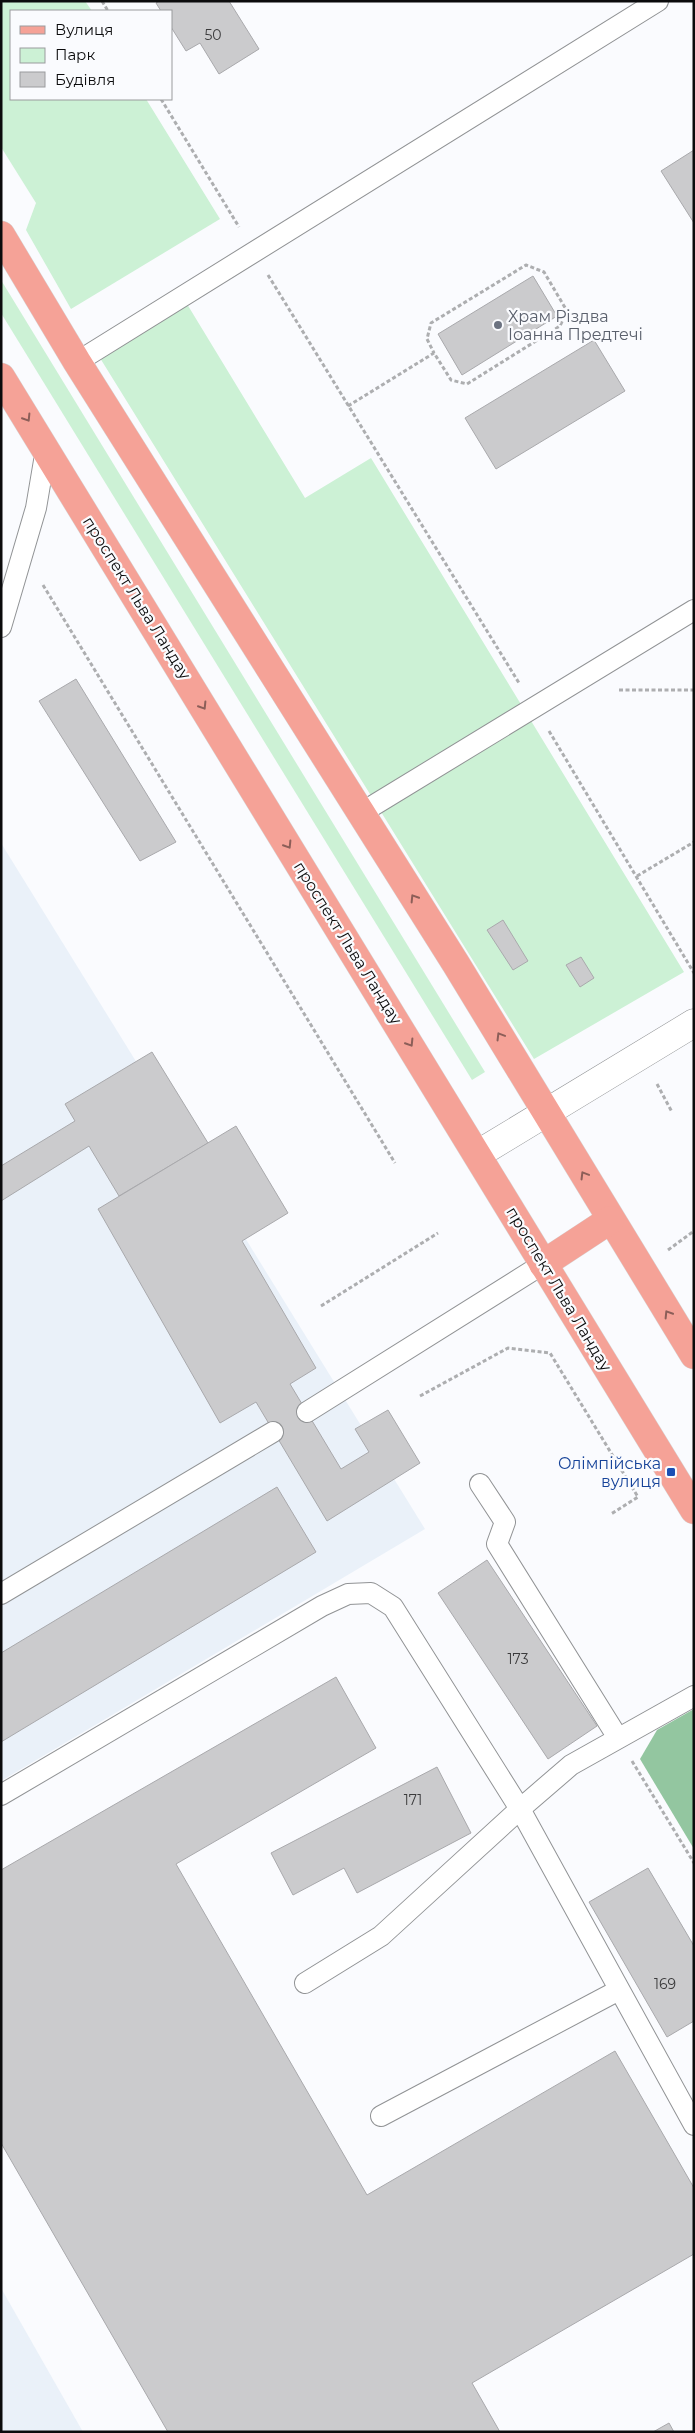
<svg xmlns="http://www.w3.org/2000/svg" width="695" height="2433" viewBox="0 0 695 2433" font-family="Montserrat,sans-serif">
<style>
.built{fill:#eaf1f9}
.green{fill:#ccf1d5}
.forest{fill:#93c6a0}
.building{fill:#cbcbcd;stroke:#a9a9ac}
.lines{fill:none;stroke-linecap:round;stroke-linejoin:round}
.service-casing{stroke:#919395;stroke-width:22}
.tertiary-casing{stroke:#919395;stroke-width:29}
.primary-casing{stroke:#d8d8d8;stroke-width:29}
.path{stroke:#adaeb0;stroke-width:3;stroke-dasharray:4 2.5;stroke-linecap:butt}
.service{stroke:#fff;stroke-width:20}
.tertiary{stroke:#fff;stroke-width:28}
.primary{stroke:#f5a297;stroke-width:28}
.oneway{stroke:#8c5e58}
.worship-dot{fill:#6b7280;stroke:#fafbfe;stroke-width:2}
.transit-dot{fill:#1a4fb4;stroke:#fafbfe;stroke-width:2}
.labels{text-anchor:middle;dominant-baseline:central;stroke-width:4.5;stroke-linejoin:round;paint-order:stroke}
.number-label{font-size:14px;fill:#3b3b3c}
.worship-label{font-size:16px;fill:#5b616d;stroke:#fafbfe;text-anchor:start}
.street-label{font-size:16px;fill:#0b0b0c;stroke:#fafbfe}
.transit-label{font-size:16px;fill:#164399;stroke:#fafbfe;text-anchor:end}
</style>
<rect width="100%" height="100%" fill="#fafbfe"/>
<g class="built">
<polygon points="1,843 425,1529 1,1781"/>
<polygon points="1,2288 83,2432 1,2432"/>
</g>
<g class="green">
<polygon points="1,1 85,1 92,11 11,11 11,99 146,99 220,219 71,309 26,230 36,203 1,147"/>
<polygon points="1,280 485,1072 472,1080 1,313"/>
<polygon points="187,304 305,498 371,458 684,972 534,1059 100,358"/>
</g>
<polygon class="forest" points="694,1709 694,1849 640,1759 657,1730"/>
<g class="building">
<polygon points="159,1 229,1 259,49 219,74 200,43 186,51 171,27 171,11 161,11 156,3"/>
<polygon points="694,150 694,223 661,171"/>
<polygon points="533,276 557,316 462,375 438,334"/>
<polygon points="594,340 625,391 496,469 465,418"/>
<polygon points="76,679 176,842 140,861 39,701"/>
<polygon points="503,920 528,961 513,970 487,930"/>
<polygon points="581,957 594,978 580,987 566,965"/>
<polygon points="152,1052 208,1143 119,1196 89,1146 1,1201 1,1166 75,1121 65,1104"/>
<polygon points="236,1126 288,1213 242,1241 316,1368 290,1384 341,1469 369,1452 355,1429 388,1410 420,1463 327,1521 256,1402 220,1423 98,1209"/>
<polygon points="277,1487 316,1552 1,1742 1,1653"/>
<polygon points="487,1560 597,1726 548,1759 438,1593"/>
<polygon points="336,1677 376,1748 176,1864 367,2195 615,2051 694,2188 694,2254 472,2383 500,2432 168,2432 1,2143 1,1870"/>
<polygon points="437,1767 471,1833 357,1893 344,1868 293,1895 271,1853"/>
<polygon points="648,1868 694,1946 694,2021 667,2037 589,1902"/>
<polygon points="669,2423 674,2432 653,2432"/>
</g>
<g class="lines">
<defs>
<g id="service">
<polyline points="77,362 658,1"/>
<polyline points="1,627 36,508 46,449"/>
<polyline points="361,813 694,610"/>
<polyline points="307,1412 543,1264"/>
<polyline points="480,1484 505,1522 497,1544 618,1738"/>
<polyline points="1,1594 273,1432"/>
<polyline points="1,1795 322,1606 348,1594 371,1593 393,1607 520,1809 571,1765 694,1696"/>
<polyline points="305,1983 381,1936 520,1809 694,2125"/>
<polyline points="381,2116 619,1990"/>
</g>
<polyline id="tertiary" points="478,1154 694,1023"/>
<g id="primary">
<polyline points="1,235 77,362 456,964 694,1355"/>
<polyline points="1,377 694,1510"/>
<polyline points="543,1264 610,1220"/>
</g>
</defs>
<use href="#service" class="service-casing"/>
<use href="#tertiary" class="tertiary-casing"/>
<use href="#primary" class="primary-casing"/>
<g class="path">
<polyline points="102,1 108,11"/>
<polyline points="161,99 239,227"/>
<polyline points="268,275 519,683"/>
<polyline points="348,406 434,353 451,380 467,384 560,326 567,311 544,272 526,265 431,323 427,339 434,353"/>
<polyline points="43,585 395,1163"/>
<polyline points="619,690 694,690"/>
<polyline points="549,731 694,973"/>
<polyline points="637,876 694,842"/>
<polyline points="657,1084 672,1112"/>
<polyline points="668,1250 694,1231"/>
<polyline points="321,1306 438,1233"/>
<polyline points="420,1396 508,1348 550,1353 638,1497 611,1514"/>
<polyline points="632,1761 694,1863"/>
</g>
<use href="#service" class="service"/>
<use href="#tertiary" class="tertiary"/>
<use href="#primary" class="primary"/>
</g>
<defs><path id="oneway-chevron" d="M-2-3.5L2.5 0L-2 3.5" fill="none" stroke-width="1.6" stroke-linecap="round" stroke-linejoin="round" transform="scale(1.25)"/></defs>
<g class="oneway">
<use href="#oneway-chevron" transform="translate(27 418) rotate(58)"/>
<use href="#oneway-chevron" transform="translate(203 706) rotate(58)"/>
<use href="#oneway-chevron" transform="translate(288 845) rotate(58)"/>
<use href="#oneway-chevron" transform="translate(414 898) rotate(-122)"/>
<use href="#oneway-chevron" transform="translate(500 1036) rotate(-121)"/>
<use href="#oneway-chevron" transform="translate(410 1043) rotate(58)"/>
<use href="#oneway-chevron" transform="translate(584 1175) rotate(-121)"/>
<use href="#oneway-chevron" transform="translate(668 1314) rotate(-122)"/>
</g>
<circle class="worship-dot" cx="498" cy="325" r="5"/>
<rect class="transit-dot" x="666" y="1467" width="10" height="10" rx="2.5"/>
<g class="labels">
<g class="number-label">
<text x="213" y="35">50</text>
<text x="518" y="1659">173</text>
<text x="413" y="1800">171</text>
<text x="665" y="1984">169</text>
</g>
<g class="worship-label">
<text x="508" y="316">Храм Різдва<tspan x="508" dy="18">Іоанна Предтечі</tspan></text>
</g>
<g class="street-label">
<text transform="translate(137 598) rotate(58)">проспект Льва Ландау</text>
<text transform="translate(348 943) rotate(58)">проспект Льва Ландау</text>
<text transform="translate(559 1289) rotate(59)">проспект Льва Ландау</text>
</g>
<g class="transit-label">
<text x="661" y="1463">Олімпійська<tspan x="661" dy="18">вулиця</tspan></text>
</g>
</g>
<rect width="695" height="2433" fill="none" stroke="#0b0b0c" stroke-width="5"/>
<rect x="10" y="10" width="162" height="90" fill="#fafbfe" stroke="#9a9b9d"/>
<rect x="20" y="26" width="25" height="8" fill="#f5a297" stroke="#9a9b9d"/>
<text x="55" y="35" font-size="15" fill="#0b0b0c">Вулиця</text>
<rect x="20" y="48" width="25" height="15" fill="#ccf1d5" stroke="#9a9b9d"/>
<text x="55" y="60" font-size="15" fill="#0b0b0c">Парк</text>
<rect x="20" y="72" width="25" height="15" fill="#cbcbcd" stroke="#9a9b9d"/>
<text x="55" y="85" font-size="15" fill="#0b0b0c">Будівля</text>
</svg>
